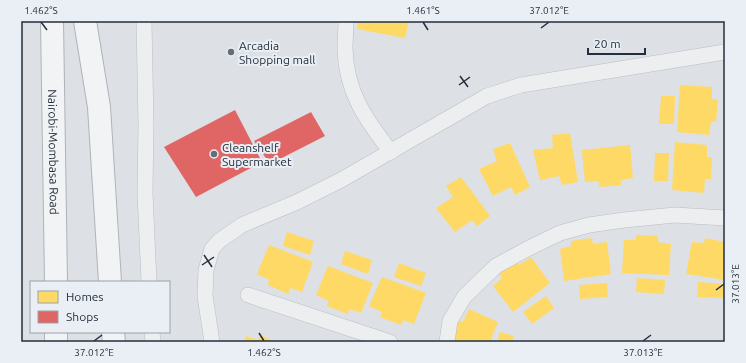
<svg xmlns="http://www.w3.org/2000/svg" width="746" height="363" viewBox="0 0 746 363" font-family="Ubuntu,sans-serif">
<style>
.homes{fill:#ffd966}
.shops{fill:#e06666}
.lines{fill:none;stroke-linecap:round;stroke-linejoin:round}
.street-casing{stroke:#bbbec2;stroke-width:16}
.highway-casing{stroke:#afb3b8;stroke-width:24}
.street{stroke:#edeef0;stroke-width:15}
.highway{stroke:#f2f3f4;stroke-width:22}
.ticks{fill:none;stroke:#232f3e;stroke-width:1.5}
.poi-dot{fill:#646d78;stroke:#e9eff4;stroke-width:1.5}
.labels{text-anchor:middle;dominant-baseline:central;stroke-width:4;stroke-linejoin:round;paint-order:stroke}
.poi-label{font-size:12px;fill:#232f3e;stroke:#e9eff4;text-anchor:start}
.street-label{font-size:12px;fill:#232f3e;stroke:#e9eff4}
.neatline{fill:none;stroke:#232f3e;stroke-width:1.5}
.ticks-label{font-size:10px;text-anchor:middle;fill:#232f3e}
</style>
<rect width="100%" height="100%" fill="#dde0e4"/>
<g class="homes">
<polygon points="358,21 409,21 405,38 357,29"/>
<polygon points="680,85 712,87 712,99 718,100 716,122 711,121 709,135 677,132"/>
<polygon points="661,96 675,96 674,124 659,124"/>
<polygon points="570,133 578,182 562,185 559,176 540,180 533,150 553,148 552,135"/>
<polygon points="675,142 707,145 707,157 712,157 711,179 705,179 704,193 672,190"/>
<polygon points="510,143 530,187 515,195 511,187 493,196 479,169 497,161 493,149"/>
<polygon points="630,145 633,178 621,180 621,185 599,187 599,181 585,182 582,150"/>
<polygon points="655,153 669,153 668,181 654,181"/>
<polygon points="461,177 490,216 477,226 472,220 455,232 436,208 453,197 446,186"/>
<polygon points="287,232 314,241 310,255 283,246"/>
<polygon points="636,235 658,236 658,242 671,244 669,275 622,273 624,240 636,240"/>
<polygon points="592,238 593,244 607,242 611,274 564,281 560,249 571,246 571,241"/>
<polygon points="705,238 725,242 725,280 686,274 692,242 704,243"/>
<polygon points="269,245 313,262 302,292 290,288 288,294 268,285 269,280 257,274"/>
<polygon points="345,251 372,260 368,274 341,264"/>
<polygon points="531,257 550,283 513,312 493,286 502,278 499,274 516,261 519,265"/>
<polygon points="399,263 426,273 421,286 394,277"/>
<polygon points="328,266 373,283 361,313 349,309 348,314 327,306 329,301 316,295"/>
<polygon points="382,277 426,293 414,324 403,320 401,325 380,317 382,312 369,306"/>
<polygon points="637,278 665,280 664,294 636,292"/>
<polygon points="698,282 725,284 725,298 697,297"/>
<polygon points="607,283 608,297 580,299 579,285"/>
<polygon points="546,296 554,308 532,324 523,312"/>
<polygon points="469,309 498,322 490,342 454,342 450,340 458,320 463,322"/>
<polygon points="500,332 514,336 512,342 497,342"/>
<polygon points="260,335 276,342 244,342 246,336 258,340"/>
</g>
<g class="shops">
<polygon points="235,110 262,162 196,197 164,147"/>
<polygon points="311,112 325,136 270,164 254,141"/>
</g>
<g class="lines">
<defs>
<g id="street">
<polyline points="144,21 146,125 145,193 149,282"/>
<path d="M346,21C346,30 345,40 345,49C346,92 366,120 391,152"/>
<polyline points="248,295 390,342"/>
<polyline points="152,332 153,342"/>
<polyline points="212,342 205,296 206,270 212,249 219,241 242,225 297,202 341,180 487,96 521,85 725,52"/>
<polyline points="447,342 450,321 464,297 496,266 529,248 560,233 589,225 624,220 675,215 725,218"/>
</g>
<g id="highway">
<path id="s1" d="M52,21L56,282"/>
<polyline points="85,21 99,107 110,282"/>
<polyline points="56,332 56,342"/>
<polyline points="113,332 114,342"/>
</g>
</defs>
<use href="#street" class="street-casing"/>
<use href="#highway" class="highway-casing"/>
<use href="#street" class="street"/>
<use href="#highway" class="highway"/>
</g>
<path class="ticks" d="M41,22L47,30M423,22L428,30M541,28L549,22M460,76L468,87M459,85L470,77M204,255L212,267M202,265L214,257M716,290L724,284M259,333L264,341M94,341L102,335M643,341L651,335"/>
<g class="poi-dot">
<circle cx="231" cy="52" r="4"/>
<circle cx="214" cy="154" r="4"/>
</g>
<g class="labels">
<g class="poi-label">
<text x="239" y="45">Arcadia<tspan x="239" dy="14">Shopping mall</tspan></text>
<text x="222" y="147">Cleanshelf<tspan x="222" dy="14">Supermarket</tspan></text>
</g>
<g class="street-label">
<text stroke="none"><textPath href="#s1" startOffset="131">Nairobi-Mombasa Road</textPath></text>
</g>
</g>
<rect width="746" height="363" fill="none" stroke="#e9eff4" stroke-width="44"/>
<rect x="30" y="281" width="140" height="52" fill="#e9eff4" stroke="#9aa2ab"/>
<rect x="38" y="291" width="20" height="12" fill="#ffd966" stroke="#9aa2ab"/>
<text x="66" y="301" font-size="12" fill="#232f3e">Homes</text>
<rect x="38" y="311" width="20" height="12" fill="#e06666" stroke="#9aa2ab"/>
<text x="66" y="321" font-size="12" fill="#232f3e">Shops</text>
<path d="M588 48v6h57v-6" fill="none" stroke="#232f3e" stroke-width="2"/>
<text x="594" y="48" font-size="12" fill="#232f3e" stroke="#e9eff4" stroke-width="3" paint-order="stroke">20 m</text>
<rect x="22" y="22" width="702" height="319" class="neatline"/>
<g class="ticks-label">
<text x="41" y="14">1.462°S</text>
<text x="423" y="14">1.461°S</text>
<text x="549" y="14">37.012°E</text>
<text transform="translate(735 284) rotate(-90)" y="4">37.013°E</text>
<text x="94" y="356">37.012°E</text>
<text x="264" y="356">1.462°S</text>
<text x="643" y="356">37.013°E</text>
</g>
</svg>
